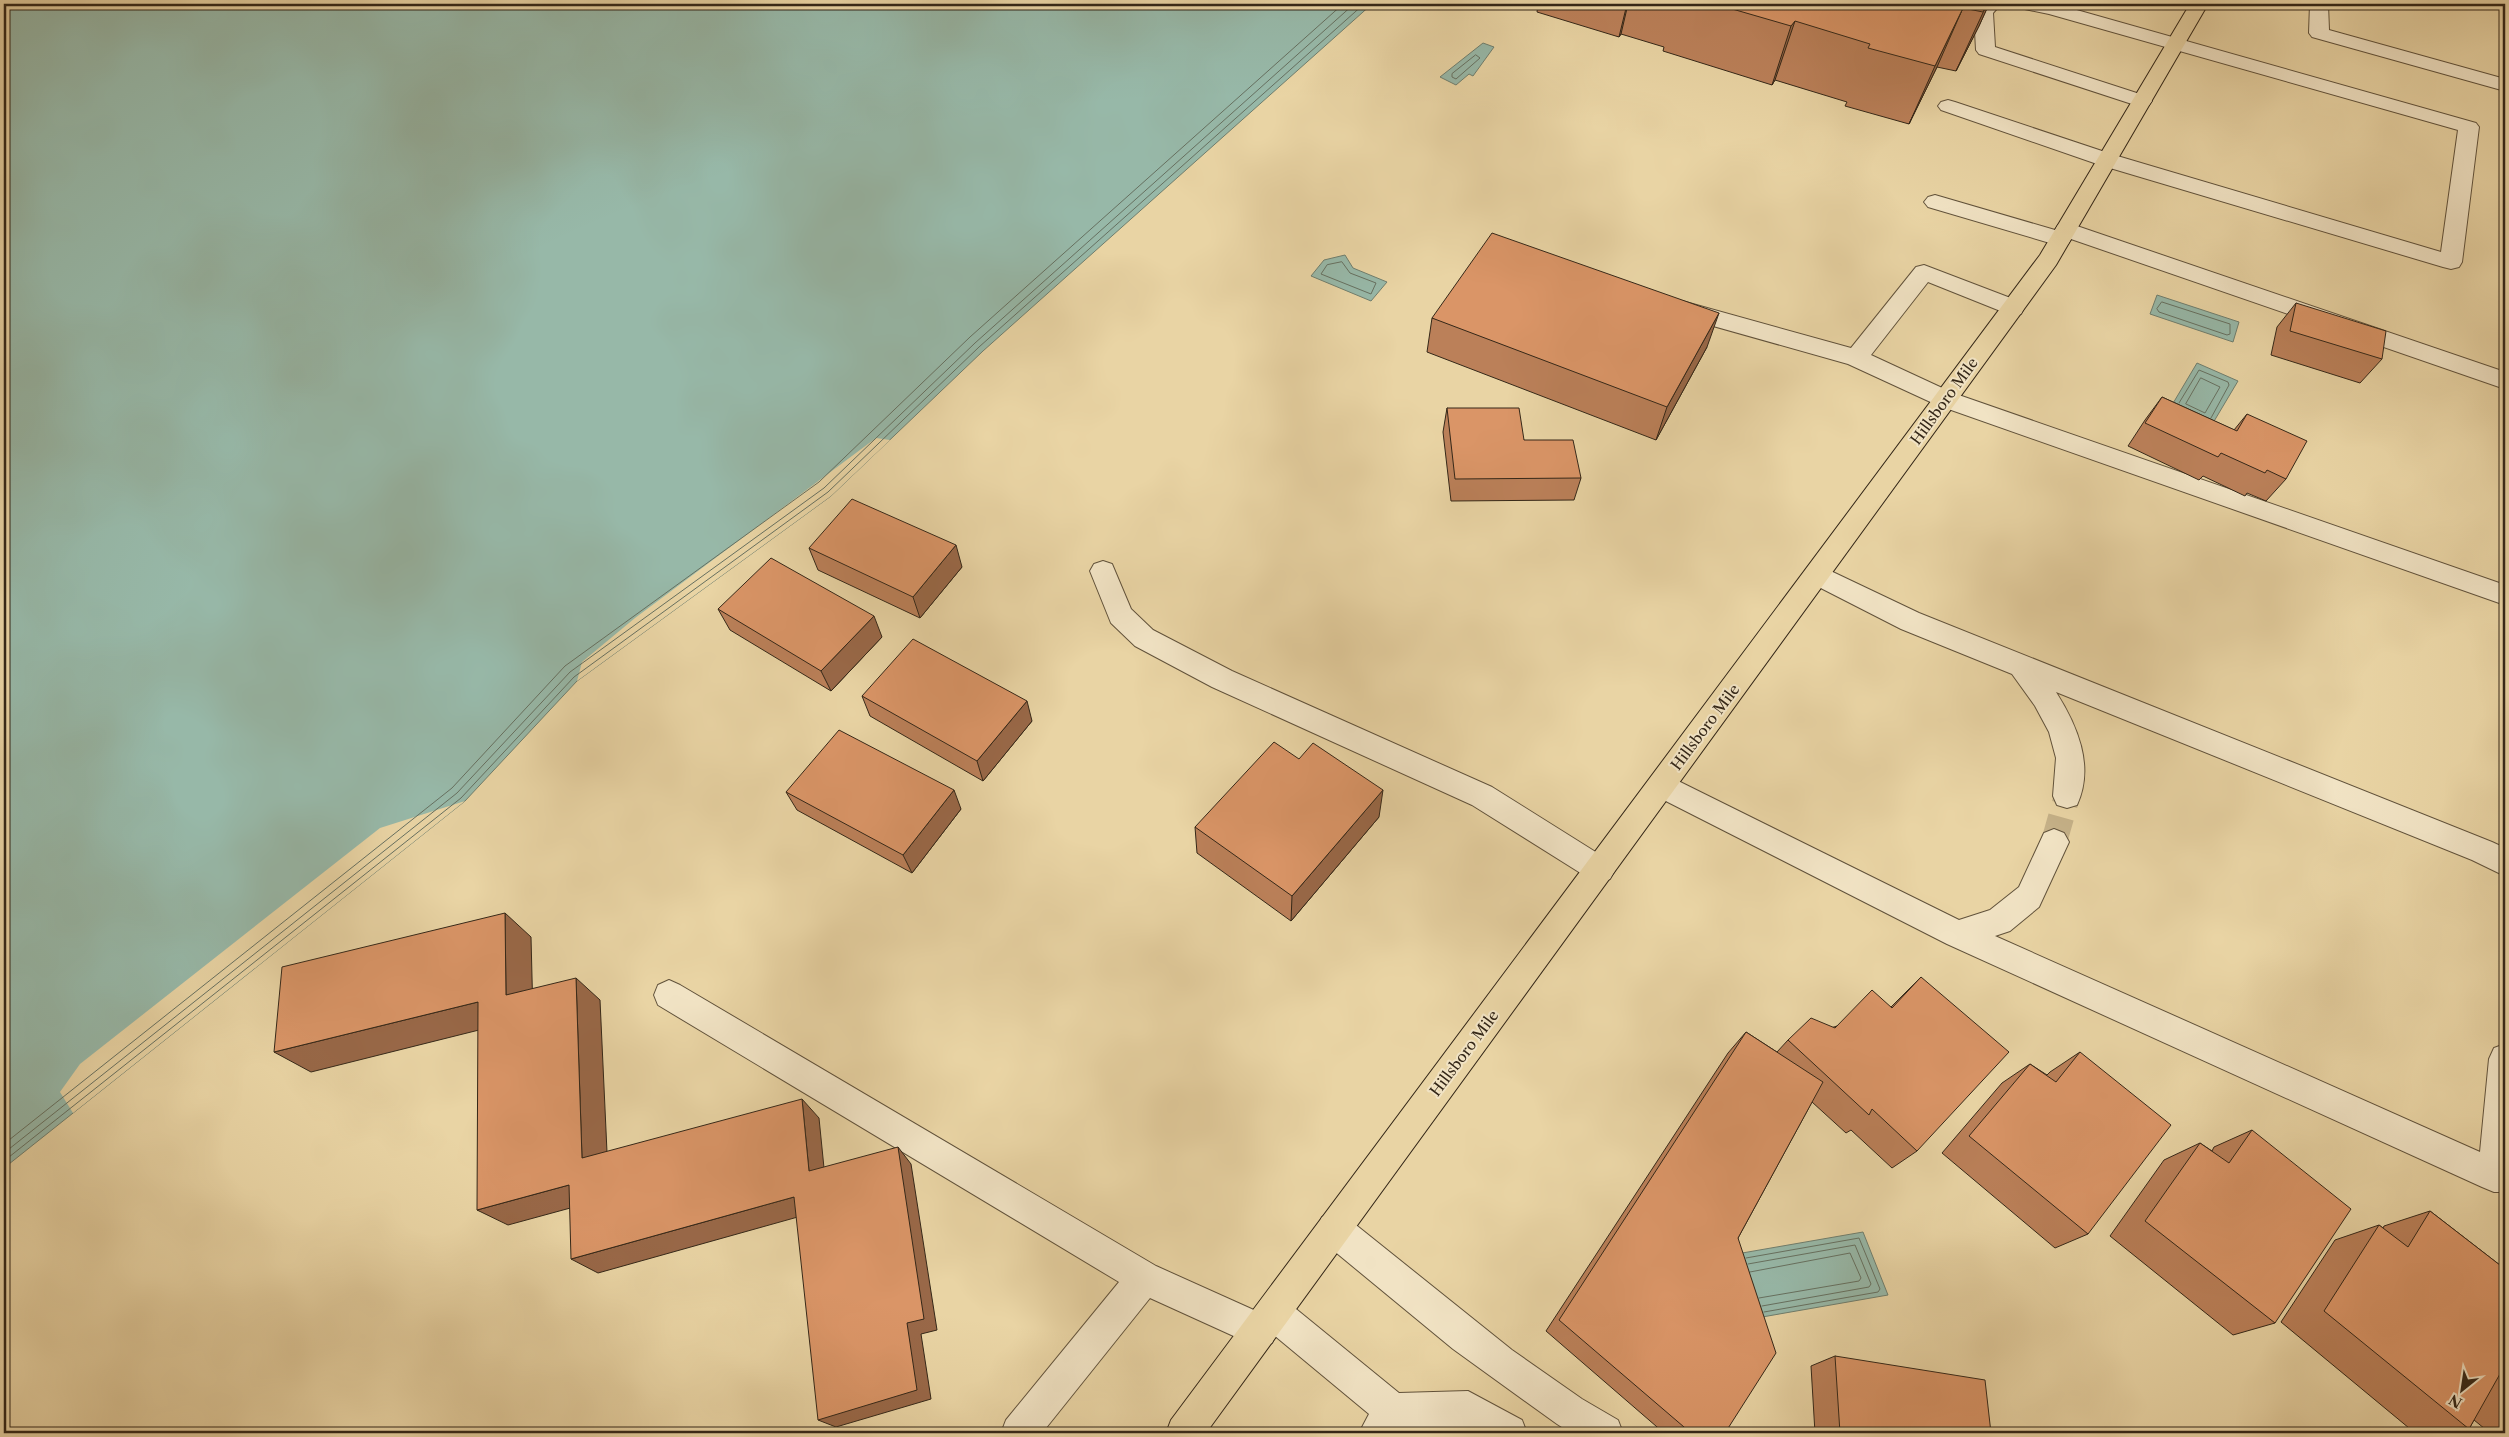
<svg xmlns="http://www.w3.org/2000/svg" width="2509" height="1437" viewBox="0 0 2509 1437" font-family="'Libre Caslon Text',serif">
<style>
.water{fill:#97b8a8;stroke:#6f7e6e}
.pier{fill:#e9d4a4}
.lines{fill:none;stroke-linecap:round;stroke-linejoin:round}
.shore{stroke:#667060;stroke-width:1}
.minor-tunnel{stroke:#c5b188;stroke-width:26;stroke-dasharray:26 13;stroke-linecap:butt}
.minor-casing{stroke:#61523b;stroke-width:2}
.major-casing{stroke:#342718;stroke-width:2}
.minor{fill:#f1e3c4;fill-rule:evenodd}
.major{fill:#e9d4a4;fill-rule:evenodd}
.wall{fill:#bb8059;stroke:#342718}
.shaded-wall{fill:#996848;stroke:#342718}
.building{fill:#da9567;stroke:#342718}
.labels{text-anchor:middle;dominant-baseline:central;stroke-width:4;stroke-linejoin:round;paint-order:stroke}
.street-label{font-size:15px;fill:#342718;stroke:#f1e3c4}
</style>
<rect width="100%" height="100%" fill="#e9d4a4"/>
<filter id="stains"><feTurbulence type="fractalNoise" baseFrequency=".004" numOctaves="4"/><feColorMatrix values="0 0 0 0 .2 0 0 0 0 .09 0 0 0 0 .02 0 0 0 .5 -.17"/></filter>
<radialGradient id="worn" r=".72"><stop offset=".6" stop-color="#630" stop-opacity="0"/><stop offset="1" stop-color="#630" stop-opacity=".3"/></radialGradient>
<g class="water">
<polygon points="4,4 1372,4 983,351 831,496 577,681 465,801 4,1168"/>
<polygon points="1483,43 1494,47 1473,76 1469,74 1456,85 1440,77"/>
<polygon points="1345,255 1353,268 1387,282 1371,301 1311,276 1324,260"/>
<polygon points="2157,295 2239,322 2233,342 2150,314"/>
<polygon points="2197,363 2238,381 2210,428 2169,410"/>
<polygon points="1863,1232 1888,1295 1745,1320 1725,1256"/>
</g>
<g class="pier">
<polygon points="876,438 890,440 831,496 577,681 582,662 635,618"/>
<polygon points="465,801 73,1113 60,1092 80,1064 380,828"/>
</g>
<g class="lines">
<g class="shore">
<polygon points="1476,55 1480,58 1456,79 1452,77 1452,74"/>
<polygon points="1342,262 1350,273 1376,283 1371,294 1321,274 1327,265"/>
<polygon points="2162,302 2230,324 2230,334 2227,335 2159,312 2157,309"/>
<polygon points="2201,378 2220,387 2205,413 2186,404"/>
<polyline points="2179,403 2199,370 2228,382 2229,385 2211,418"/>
<polyline points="4,1144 452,788 565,666 819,482 970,337 1343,4"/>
<polyline points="4,1153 457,793 570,672 824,488 975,343 1354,4"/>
<polyline points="4,1161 461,798 574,677 828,492 979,347 1364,4"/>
<polyline points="1746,1258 1859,1238 1880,1289 1878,1292 1764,1312"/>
<polyline points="1748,1264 1855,1245 1871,1284 1869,1287 1762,1306"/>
<polyline points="1750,1272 1850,1253 1861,1278 1859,1281 1759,1298"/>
</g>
<polyline class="minor-tunnel" points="2054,842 2067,796"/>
<defs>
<g id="minor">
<polygon points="1981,4 2001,4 1993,13 1995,47 2149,97 2152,101 2149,105 2142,107 2135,105 1979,54 1976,50 1974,12"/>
<polygon points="2018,4 2059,5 2476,123 2479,127 2462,262 2459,267 2451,269 2443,267 2100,165 1941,110 1938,106 1941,102 1948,100 1955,102 2114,155 2441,252 2458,130 2049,14 2020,8"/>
<polygon points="2310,4 2328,4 2329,30 2505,79 2505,91 2312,37 2309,33"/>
<polygon points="1935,195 2055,230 2058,225 2066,223 2074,225 2505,372 2505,389 2071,239 2068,244 2060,246 1928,207 1924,202 1928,197"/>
<polygon points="1924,265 2021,302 2024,308 2021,314 2013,316 1928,282 1871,355 1953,393 2505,585 2505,605 1937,405 1848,364 1674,315 1671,309 1674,303 1682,301 1851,348 1916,267"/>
<polygon points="1103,561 1112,564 1131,609 1153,630 1232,671 1492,787 1610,861 1615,870 1610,879 1600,883 1590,879 1472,805 1212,687 1135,646 1111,623 1090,571 1094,564"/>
<path d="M1818,565L1919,613L2492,842L2505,848V876L2472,860L2056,692C2077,725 2095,766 2077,805L2067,808L2057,805L2053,796L2056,758L2049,732L2035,706L2012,674L1901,629L1809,582L1805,575L1809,568Z"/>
<polygon points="1662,773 1959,920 1990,910 2019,887 2044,833 2054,829 2064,833 2069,842 2039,907 2010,931 1995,936 2480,1152 2489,1059 2494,1048 2505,1044 2505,1192 2494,1192 2482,1187 1947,944 1652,794 1648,785 1652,776"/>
<polygon points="669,980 680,985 1156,1266 1256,1311 1261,1300 1273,1295 1285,1300 1399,1393 1468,1391 1522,1420 1527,1433 1475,1433 1464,1427 1402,1429 1399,1433 1359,1433 1369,1414 1275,1336 1272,1343 1260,1348 1150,1298 1042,1433 1001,1433 1006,1420 1119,1282 658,1005 654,995 658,985"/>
<polygon points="1334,1212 1346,1217 1512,1350 1582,1399 1618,1420 1623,1433 1571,1433 1557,1424 1453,1349 1322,1241 1317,1229 1322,1217"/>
</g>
<polygon id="major" points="2190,4 2208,4 2056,265 1206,1433 1166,1433 1171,1420 2040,255"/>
</defs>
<use href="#minor" class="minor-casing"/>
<use href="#major" class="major-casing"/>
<use href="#minor" class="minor"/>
<use href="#major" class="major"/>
</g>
<g class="wall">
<polygon points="1538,4 1989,4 1979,26 1956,71 1937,67 1909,124 1845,106 1847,102 1775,80 1772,85 1663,51 1664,47 1621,34 1619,37 1537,12"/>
<polygon points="2296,303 2382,359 2360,383 2271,355 2277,327"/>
<polygon points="1432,318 1707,347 1656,440 1427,352"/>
<polygon points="2162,397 2234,430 2247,414 2286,479 2266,501 2247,493 2245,496 2203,476 2199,480 2128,446 2145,420"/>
<polygon points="1447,408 1524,440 1581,478 1574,500 1451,501 1443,432"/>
<polygon points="809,548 962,567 920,618 818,570"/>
<polygon points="718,609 882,637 831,691 730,630"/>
<polygon points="862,696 1032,721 983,781 870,716"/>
<polygon points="786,792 961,809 912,873 797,810"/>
<polygon points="1379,817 1291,921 1197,853 1195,827"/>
<polygon points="1921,977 1917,1151 1892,1168 1851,1130 1846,1133 1812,1102 1738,1238 1725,1433 1664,1433 1546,1331 1728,1053 1746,1032 1777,1052 1788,1040 1834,1027 1891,1007"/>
<polygon points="2080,1052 2088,1234 2055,1248 1942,1153 2002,1083 2030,1064 2047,1075 2050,1072"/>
<polygon points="2252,1130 2275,1323 2233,1335 2110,1236 2164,1160 2200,1143 2212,1151 2214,1147"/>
<polygon points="2430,1211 2505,1269 2505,1433 2490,1433 2474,1420 2469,1429 2435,1433 2415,1433 2281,1322 2335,1240 2379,1225 2383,1228 2384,1226"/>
<polygon points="1835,1356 1991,1433 1815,1433 1811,1366"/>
</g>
<g class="shaded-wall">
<polygon points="1627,4 1628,4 1621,34 1619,37"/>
<polygon points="1987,4 1989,4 1979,26 1956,71"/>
<polygon points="1963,8 1937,67 1909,124 1935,66"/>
<polygon points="1795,21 1775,80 1772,85 1791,26"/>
<polygon points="1719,313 1707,347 1656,440 1667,407"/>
<polygon points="956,545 962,567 920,618 913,597"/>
<polygon points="874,616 882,637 831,691 821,671"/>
<polygon points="1027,701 1032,721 983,781 977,761"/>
<polygon points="954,790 961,809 912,873 903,855"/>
<polygon points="1383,790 1379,817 1291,921 1292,896"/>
<polygon points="505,913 531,937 533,1017 506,995"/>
<polygon points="576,978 600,1000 608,1174 582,1158"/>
<polygon points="478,1002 507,1023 311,1072 274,1052"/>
<polygon points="802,1099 819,1118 826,1188 809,1171"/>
<polygon points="898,1147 911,1164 937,1330 921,1334 931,1399 836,1427 818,1420 907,1323"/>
<polygon points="569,1185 596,1201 508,1225 477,1210"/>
<polygon points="794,1197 812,1213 598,1273 571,1259"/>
</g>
<g class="building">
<polygon points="1715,4 1987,4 1983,12 1963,8 1935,66 1868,48 1870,44 1795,21 1791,26"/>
<polygon points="1492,233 1719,313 1667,407 1432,318"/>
<polygon points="2296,303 2386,331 2382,359 2290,331"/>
<polygon points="2162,397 2237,431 2247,414 2307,441 2286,479 2267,470 2265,473 2221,453 2218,457 2145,423"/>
<polygon points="1447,408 1519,408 1524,440 1573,440 1581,478 1455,479"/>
<polygon points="852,499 956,545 913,597 809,548"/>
<polygon points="771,558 874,616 821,671 718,609"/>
<polygon points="913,639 1027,701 977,761 862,696"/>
<polygon points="839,730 954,790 903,855 786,792"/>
<polygon points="1274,742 1299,759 1313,743 1383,790 1292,896 1195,827"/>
<polygon points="505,913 506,995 576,978 582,1158 802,1099 809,1171 898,1147 924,1319 907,1323 917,1390 818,1420 794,1197 571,1259 569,1185 477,1210 478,1002 274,1052 282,967"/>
<polygon points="1921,977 2009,1052 1917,1151 1872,1109 1869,1115 1788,1040 1811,1018 1835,1028 1872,990 1892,1008"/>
<polygon points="1746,1032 1823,1082 1738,1238 1776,1353 1725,1433 1691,1433 1559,1320"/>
<polygon points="2080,1052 2171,1125 2088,1234 1969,1136 2030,1064 2056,1082"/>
<polygon points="2252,1130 2351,1209 2275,1323 2145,1221 2200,1143 2229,1163"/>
<polygon points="2430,1211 2505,1269 2505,1365 2469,1429 2324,1311 2379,1225 2408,1247"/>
<polygon points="1835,1356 1985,1380 1991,1433 1840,1433"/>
</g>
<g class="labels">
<g class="street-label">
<text transform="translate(1944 401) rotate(-54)">Hillsboro Mile</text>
<text transform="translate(1705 727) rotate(-53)">Hillsboro Mile</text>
<text transform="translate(1464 1053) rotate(-53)">Hillsboro Mile</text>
</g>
</g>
<rect width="2509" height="1437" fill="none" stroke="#e9d4a4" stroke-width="20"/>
<rect x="5" y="5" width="2499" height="1427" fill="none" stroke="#342718" stroke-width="2.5"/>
<rect x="10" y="10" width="2489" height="1417" fill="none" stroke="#342718"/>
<g transform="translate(2462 1390) rotate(210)" stroke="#f1e3c4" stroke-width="4" paint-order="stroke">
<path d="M0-4L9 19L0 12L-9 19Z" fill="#342718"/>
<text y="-8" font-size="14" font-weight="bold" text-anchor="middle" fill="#342718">N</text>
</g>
<rect width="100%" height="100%" filter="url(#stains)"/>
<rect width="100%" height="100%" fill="url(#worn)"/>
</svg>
